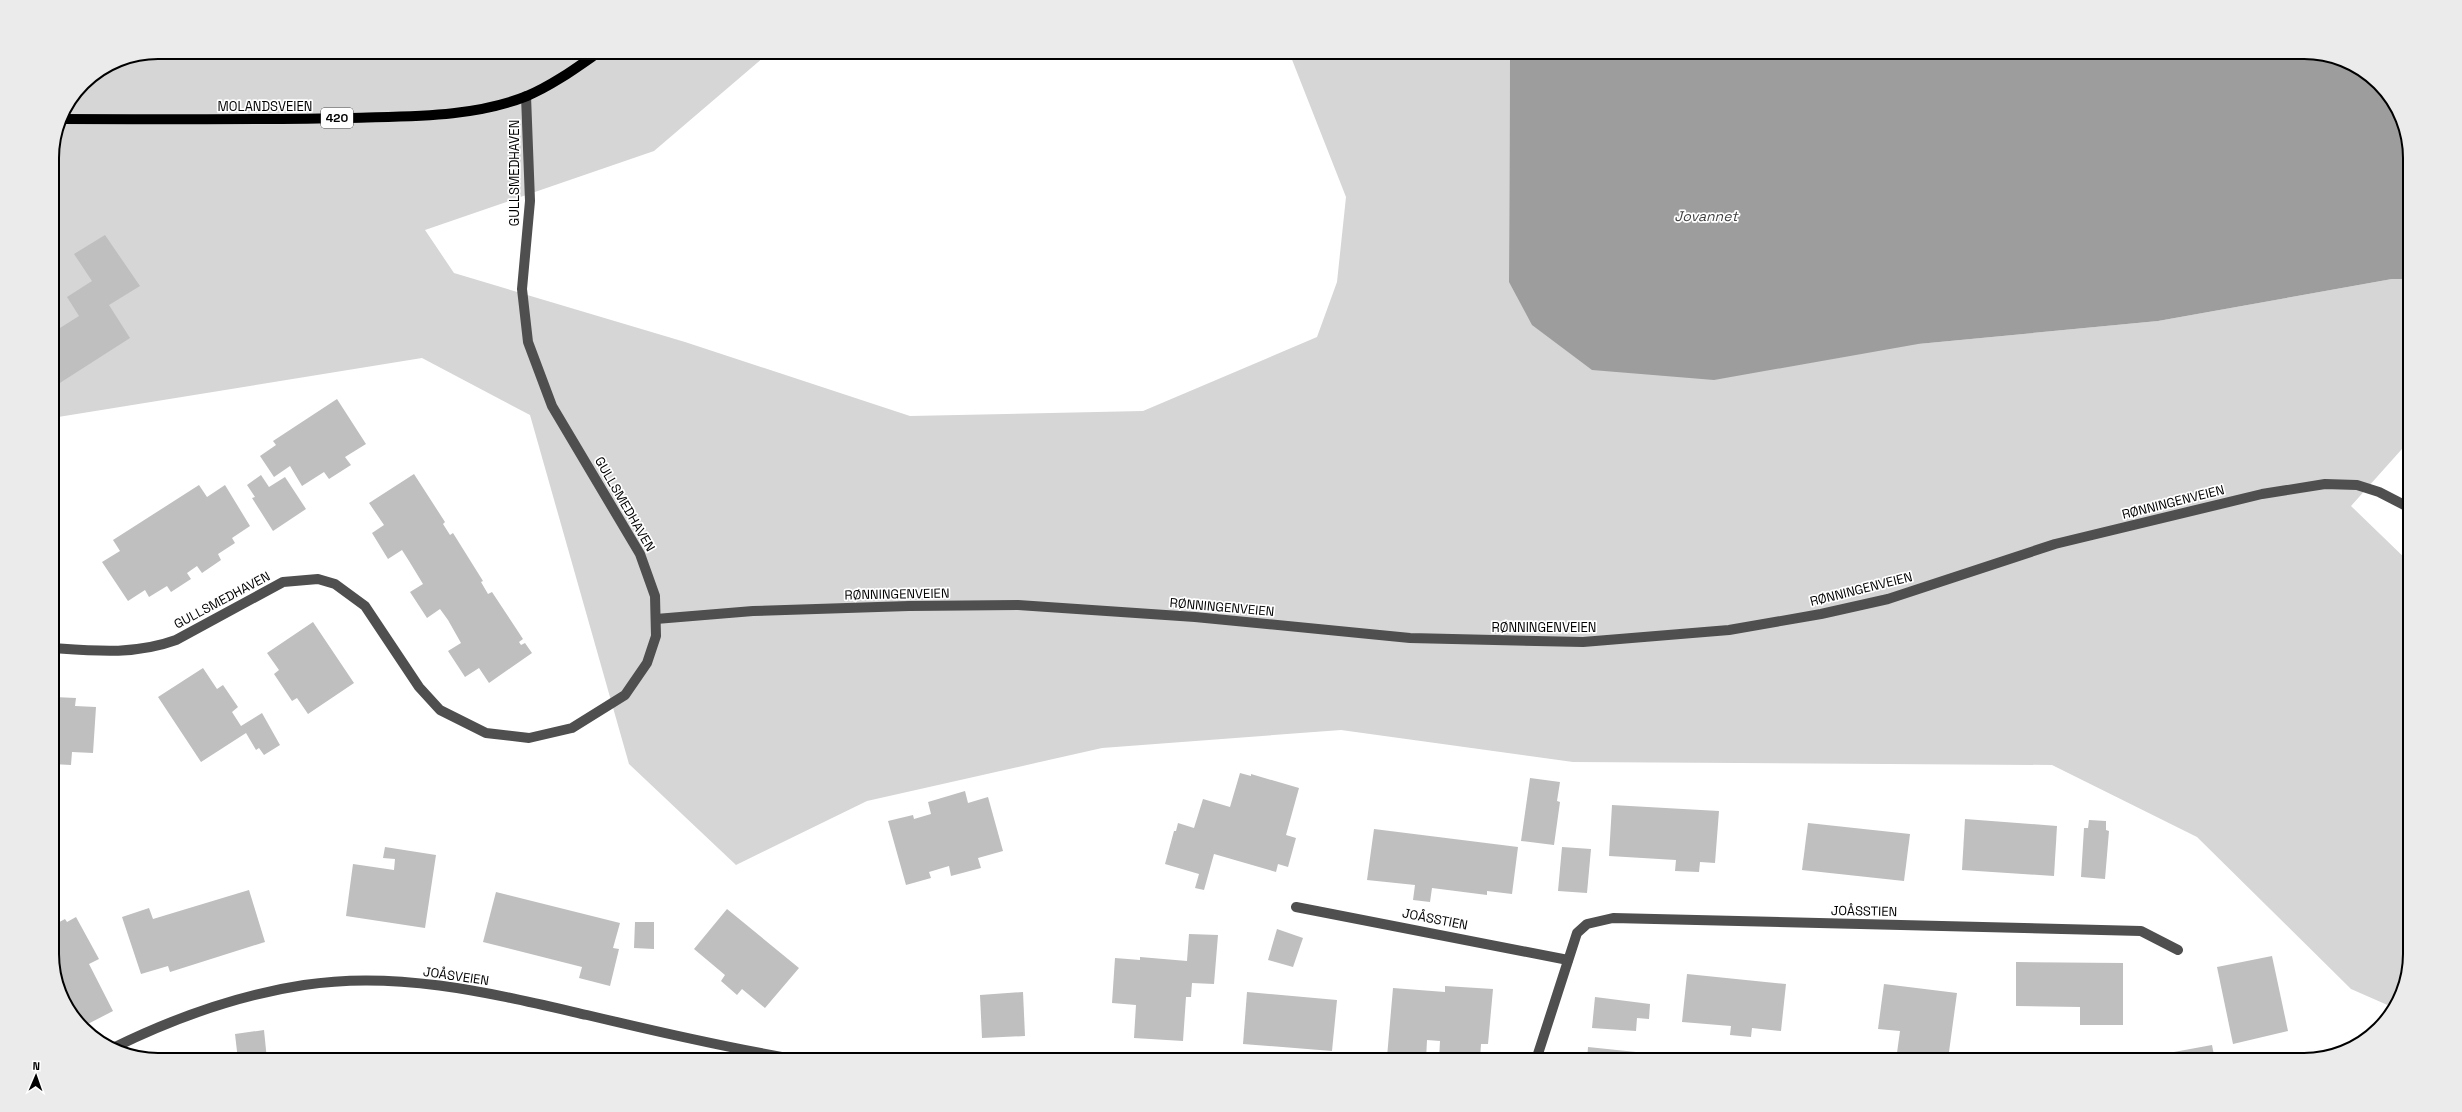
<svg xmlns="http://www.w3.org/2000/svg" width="2462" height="1112" viewBox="0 0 2462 1112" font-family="'Space Grotesk',sans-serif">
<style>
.green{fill:#d6d6d6}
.water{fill:#9d9d9d}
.building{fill:#bfbfbf}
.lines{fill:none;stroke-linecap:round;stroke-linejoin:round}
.major-casing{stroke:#dbdbdb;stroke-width:11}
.minor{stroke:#4f4f4f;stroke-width:10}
.major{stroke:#000;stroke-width:10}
.labels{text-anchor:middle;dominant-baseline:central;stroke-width:3.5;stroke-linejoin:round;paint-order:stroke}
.shield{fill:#fff;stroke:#4c4c4c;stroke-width:1}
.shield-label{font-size:12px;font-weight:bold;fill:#000}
.street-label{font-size:13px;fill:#000;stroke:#fff}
.water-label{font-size:14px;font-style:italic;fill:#3e3e3e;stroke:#fff}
.rim{fill:none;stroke:#000;stroke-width:2}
</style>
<rect width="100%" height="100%" fill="#fff"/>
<g class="green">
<polygon points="158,52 770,52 654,151 425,230 454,273 685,342 910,416 1143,411 1317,337 1337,282 1346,197 1289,52 1512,52 1510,55 1509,282 1918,344 2158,321 2392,279 2410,279 2410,440 2351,506 2410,563 2410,954 2402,995 2392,1007 2351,989 2197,837 2052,765 1573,762 1341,730 1102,748 867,801 736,865 629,764 530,415 422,358 52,418 52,152 60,117 83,83 118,60"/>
<polygon points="2378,87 2392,99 2398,118"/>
</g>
<polygon class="water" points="1512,52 2304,52 2345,60 2378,87 2398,118 2410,152 2410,279 2392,279 2158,321 1918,344 1714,380 1592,370 1532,325 1509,282 1510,55"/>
<g class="building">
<polygon points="105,235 140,286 109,305 130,338 52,388 52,333 79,316 67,297 92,281 74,254"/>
<polygon points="337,399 366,444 345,457 351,465 329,479 324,472 302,486 290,466 274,477 260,456 276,445 273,441"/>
<polygon points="414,474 445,522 443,524 450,535 453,533 483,581 481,582 488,594 492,592 523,639 519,642 521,645 525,643 532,653 489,683 479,668 465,677 448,651 461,643 448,620 440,609 427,618 410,592 423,584 409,561 402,550 388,559 372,533 384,525 369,503"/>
<polygon points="261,475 269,487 285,477 306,509 273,531 252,498 255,497 247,485"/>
<polygon points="199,485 207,497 225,485 250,526 232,538 235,543 218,554 221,560 202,573 197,566 187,573 191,579 171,592 167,586 149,597 145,590 128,601 102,562 120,551 113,540"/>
<polygon points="313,622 354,683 308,714 297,698 292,701 274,674 279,670 267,653"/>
<polygon points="203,668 217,689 223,685 238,707 232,712 241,726 262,713 280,745 264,755 259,748 256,750 246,733 201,762 158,697"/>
<polygon points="52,689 54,689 54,697 76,698 75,706 96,707 93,753 72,752 71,765 52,764"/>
<polygon points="1240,773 1251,776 1251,774 1299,788 1286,835 1296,838 1288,867 1278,864 1276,872 1214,854 1204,890 1195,888 1199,874 1165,864 1174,831 1176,831 1178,823 1194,828 1203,799 1230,807"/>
<polygon points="1530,778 1560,782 1557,801 1560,802 1554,845 1521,841"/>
<polygon points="965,791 968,803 988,797 1003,851 978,858 981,868 951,876 949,866 929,872 931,878 906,885 888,821 913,815 914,819 931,814 928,802"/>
<polygon points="1612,805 1719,811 1715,863 1700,862 1699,872 1675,871 1676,860 1609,856"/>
<polygon points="1965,819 2057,826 2054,876 1962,870"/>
<polygon points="2089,820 2106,821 2106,830 2109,831 2105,879 2081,877 2084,828 2088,828"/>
<polygon points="1808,823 1910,834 1904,881 1802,870"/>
<polygon points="1374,829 1518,847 1512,894 1487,891 1487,895 1432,888 1430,902 1413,900 1415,885 1367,880"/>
<polygon points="385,847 436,855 425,928 346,916 353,864 394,870 395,859 383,858"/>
<polygon points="1562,847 1591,849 1587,893 1558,891"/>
<polygon points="249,890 265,942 170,972 168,966 141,974 122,917 149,908 153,919"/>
<polygon points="496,892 620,923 613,948 619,949 610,986 579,978 582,967 483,942"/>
<polygon points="727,909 799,968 765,1008 742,989 737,995 721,981 725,975 694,949"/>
<polygon points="76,917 99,959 89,964 113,1011 84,1026 74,1018 52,961 52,926 65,919 67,922"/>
<polygon points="635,922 654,922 654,949 634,948"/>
<polygon points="1277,929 1303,938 1293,967 1268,960"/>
<polygon points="1189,934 1218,935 1214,984 1192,983 1191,997 1186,997 1183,1041 1134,1038 1136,1005 1112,1003 1115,958 1140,960 1140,957 1187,961"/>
<polygon points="2272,956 2288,1031 2233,1044 2217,967"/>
<polygon points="2016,962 2123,963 2123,1025 2080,1025 2080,1007 2016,1006"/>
<polygon points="1687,974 1786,984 1781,1031 1752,1028 1751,1037 1730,1035 1731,1026 1682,1022"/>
<polygon points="1884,984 1957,993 1949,1052 1986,1056 1986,1060 1896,1060 1900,1031 1878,1029"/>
<polygon points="1445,986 1493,989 1488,1044 1481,1044 1480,1060 1439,1060 1440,1041 1427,1040 1426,1060 1387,1057 1393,988 1445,992"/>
<polygon points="1023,992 1025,1036 982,1038 980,995"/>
<polygon points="1247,992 1337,1000 1332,1051 1243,1044"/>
<polygon points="1595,997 1650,1004 1649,1019 1637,1018 1636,1031 1592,1028"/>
<polygon points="264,1030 267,1060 238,1060 235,1034"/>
<polygon points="2212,1045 2215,1060 2160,1060 2164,1058 2163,1054"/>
<polygon points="1588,1047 1636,1052 1635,1060 1587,1060"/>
</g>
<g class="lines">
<defs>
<path id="major" d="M60,119C157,119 254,120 350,118C408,116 472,118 527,96C553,85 576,68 599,52"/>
</defs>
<use href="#major" class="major-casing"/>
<g class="minor">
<polyline points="656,619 753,611 909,606 1018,605 1195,617 1410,638 1583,642 1729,630 1821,614 1888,599 2055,544 2262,494 2325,484 2357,485 2379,492 2410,508"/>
<path d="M52,648C95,651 135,655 176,640L283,582L318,579L335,584L365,606L419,687L440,710L486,733L529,738L572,728L625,695L647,663L656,636L655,596L640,554L552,406L528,342L522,289L530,201L526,96"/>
<polyline points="1296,907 1568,960"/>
<path d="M113,1048C172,1019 238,995 304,985C399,970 495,994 587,1015C658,1032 728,1048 799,1060"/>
<polyline points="1536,1060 1577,933 1587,924 1613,918 2141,931 2178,950"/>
</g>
<use href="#major" class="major"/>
</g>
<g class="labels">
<rect class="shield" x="321" y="108" width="32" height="20" rx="3"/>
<g class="shield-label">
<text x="337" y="118">420</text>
</g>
<g class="street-label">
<text x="265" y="106">MOLANDSVEIEN</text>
<text transform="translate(514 173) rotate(-90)">GULLSMEDHAVEN</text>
<text transform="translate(2173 502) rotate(-14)">RØNNINGENVEIEN</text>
<text transform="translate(625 504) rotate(60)">GULLSMEDHAVEN</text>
<text transform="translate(1861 589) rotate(-14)">RØNNINGENVEIEN</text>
<text transform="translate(897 594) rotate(-1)">RØNNINGENVEIEN</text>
<text transform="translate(222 600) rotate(-28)">GULLSMEDHAVEN</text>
<text transform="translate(1222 607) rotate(5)">RØNNINGENVEIEN</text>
<text x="1544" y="627">RØNNINGENVEIEN</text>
<text transform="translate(1864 911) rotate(1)">JOÅSSTIEN</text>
<text transform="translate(1435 919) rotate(11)">JOÅSSTIEN</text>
<text transform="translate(456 976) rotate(8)">JOÅSVEIEN</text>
</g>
<g class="water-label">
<text x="1706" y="216">Jovannet</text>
</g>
</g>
<path d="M0 0H2462V1112H0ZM158 59H2304A99 99 0 0 1 2403 158V954A99 99 0 0 1 2304 1053H158A99 99 0 0 1 59 954V158A99 99 0 0 1 158 59Z" fill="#ebebeb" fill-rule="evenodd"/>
<path class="rim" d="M158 59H2304A99 99 0 0 1 2403 158V954A99 99 0 0 1 2304 1053H158A99 99 0 0 1 59 954V158A99 99 0 0 1 158 59Z"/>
<g transform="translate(36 1076) rotate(2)" stroke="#ffffff" stroke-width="3" paint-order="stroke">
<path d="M0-3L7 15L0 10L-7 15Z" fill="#000000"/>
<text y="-6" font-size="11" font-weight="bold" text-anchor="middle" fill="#000000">N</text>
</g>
</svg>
